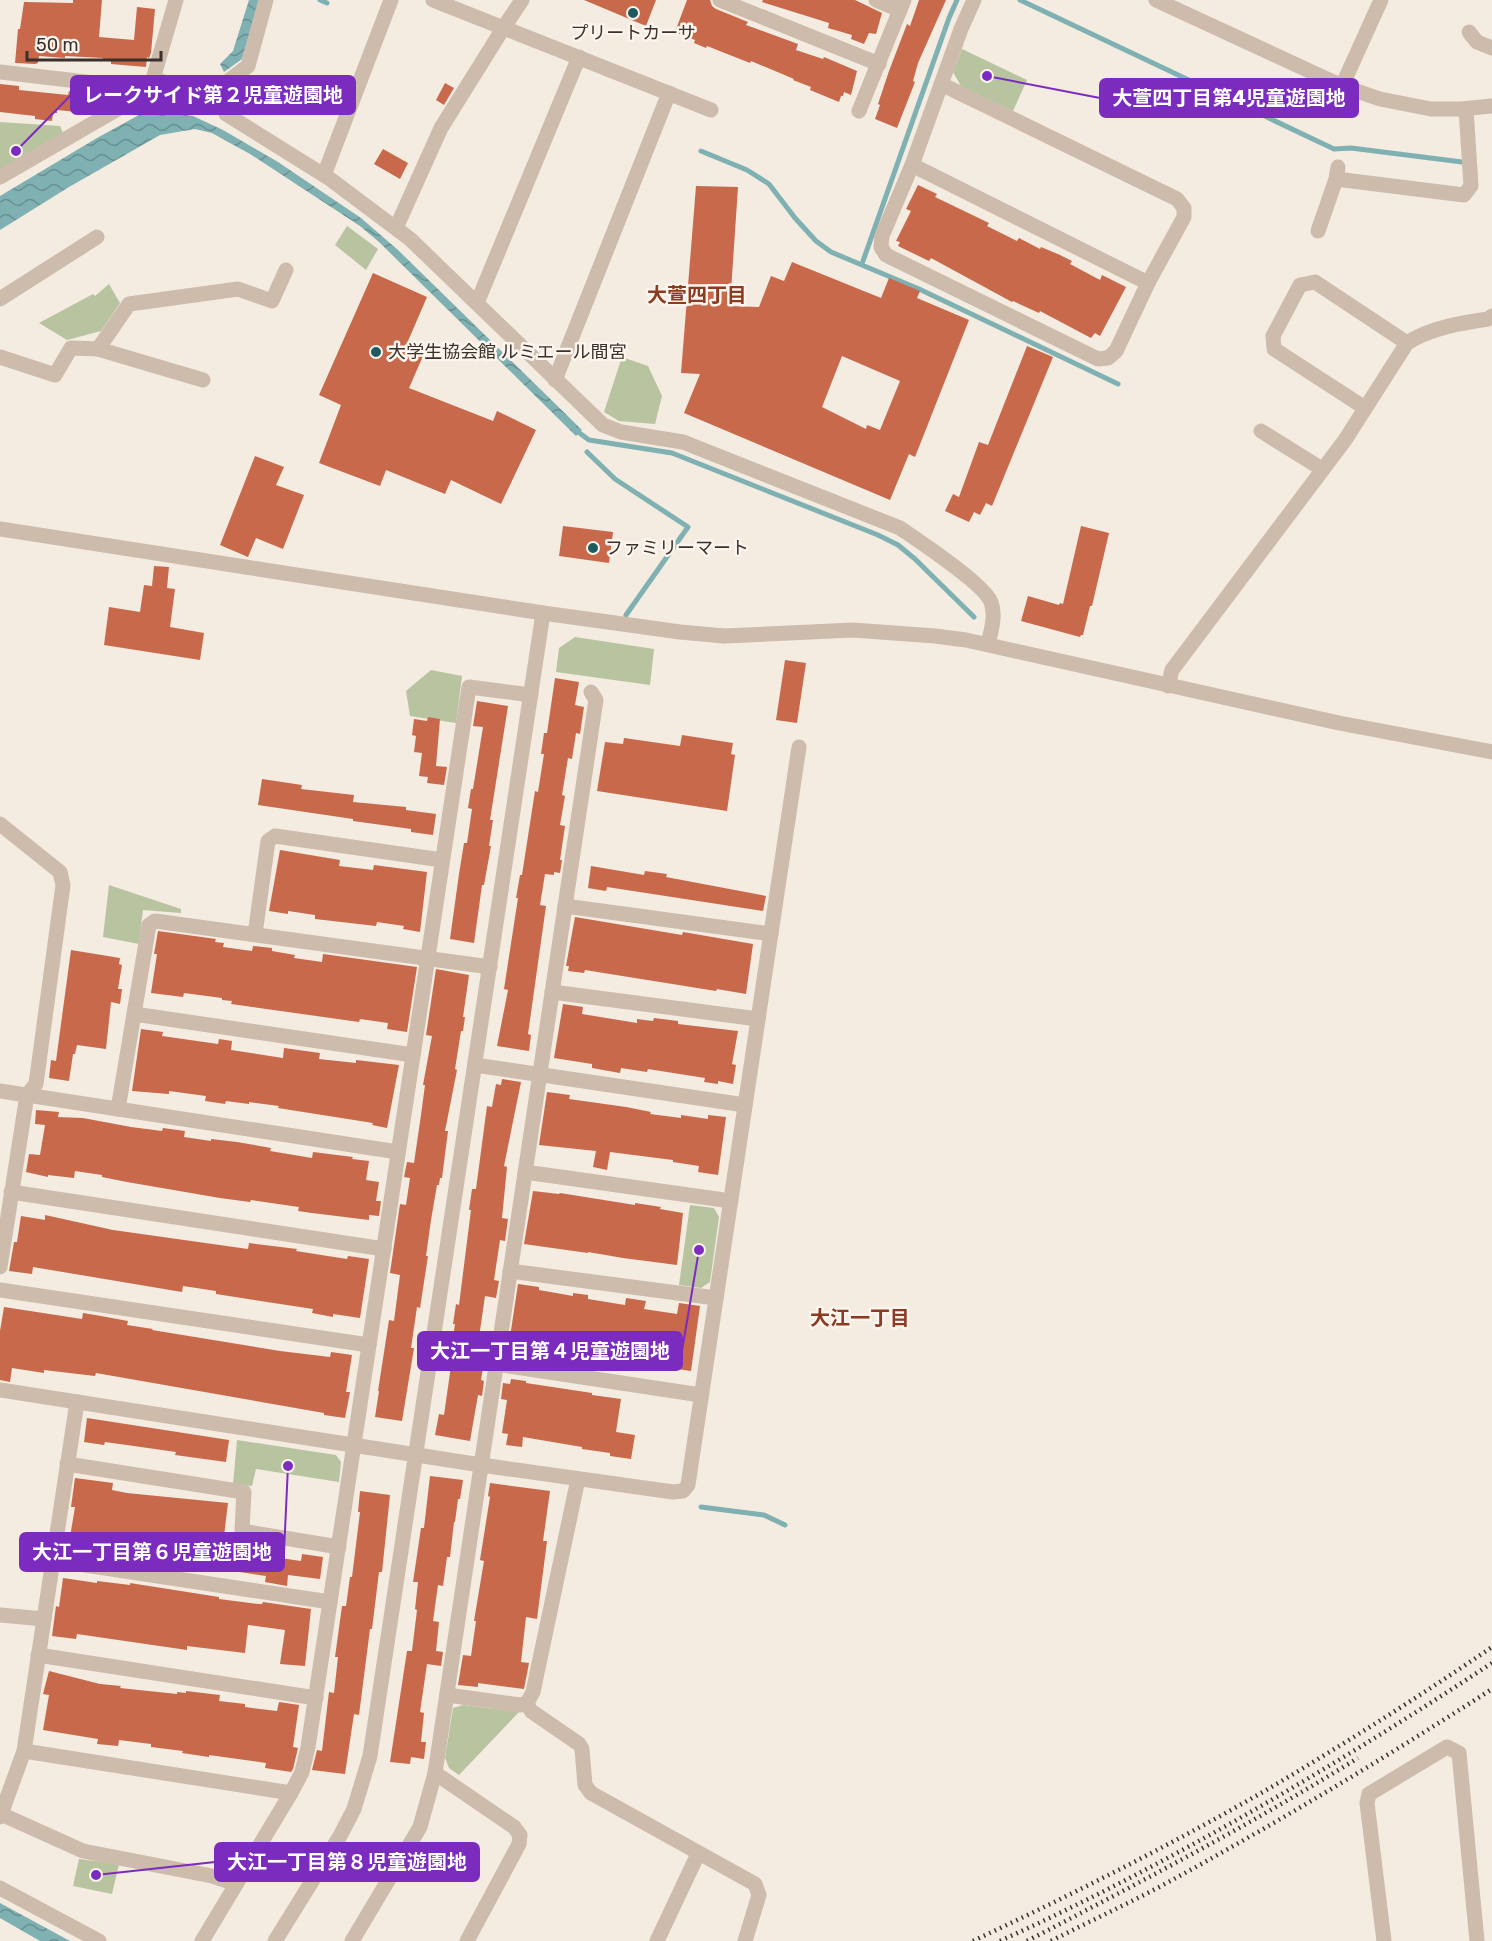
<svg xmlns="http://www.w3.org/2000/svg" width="1492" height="1941" viewBox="0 0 1492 1941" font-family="Rubik,'Noto Sans JP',sans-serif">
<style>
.green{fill:#b8c4a0}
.water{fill:url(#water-waves)}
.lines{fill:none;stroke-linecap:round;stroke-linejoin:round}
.stream{stroke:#7fb0b2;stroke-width:5}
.building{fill:#c8694b;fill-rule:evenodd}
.minor{stroke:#cdbbac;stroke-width:15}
.tertiary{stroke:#cdbbac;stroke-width:15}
.rail{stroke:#3b302b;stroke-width:4.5;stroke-dasharray:1.5 4.5;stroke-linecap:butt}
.poi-dot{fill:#1f5a5e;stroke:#fbf5ee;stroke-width:2}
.labels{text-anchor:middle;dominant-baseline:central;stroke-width:5;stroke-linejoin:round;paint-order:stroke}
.poi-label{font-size:18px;fill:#3b302b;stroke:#fbf5ee;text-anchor:start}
.neighbourhood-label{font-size:20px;font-weight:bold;fill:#8c3b22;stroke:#fbf5ee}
.leader{fill:none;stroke:#7b2cbf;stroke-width:2}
.callout-dot{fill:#7b2cbf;stroke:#fbf5ee;stroke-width:2}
.callout{fill:#7b2cbf;stroke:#7b2cbf;stroke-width:2}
.callout-label{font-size:20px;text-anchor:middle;font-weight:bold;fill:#fff}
</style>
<defs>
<pattern id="water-waves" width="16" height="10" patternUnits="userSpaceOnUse" patternTransform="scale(1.5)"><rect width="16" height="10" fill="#7fb0b2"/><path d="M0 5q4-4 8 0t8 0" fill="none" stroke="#699091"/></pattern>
</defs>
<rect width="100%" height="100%" fill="#f4ebe1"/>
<g class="green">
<polygon points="962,49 1027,80 1013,111 961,86 953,72"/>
<polygon points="0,122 60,126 63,133 0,170"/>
<polygon points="347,226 378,249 366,270 335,245"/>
<polygon points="109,284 120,303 101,331 67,340 39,323 93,294 95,296"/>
<polygon points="622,357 648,366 662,396 655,424 619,421 604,412"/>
<polygon points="575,637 654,649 650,685 556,672 559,648"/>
<polygon points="431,670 462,676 456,723 410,716 406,691"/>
<polygon points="109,885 181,909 181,913 143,910 139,944 103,937"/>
<polygon points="690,1205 714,1208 719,1217 710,1282 701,1288 679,1285"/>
<polygon points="237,1440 336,1455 341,1462 339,1482 256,1469 252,1486 233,1484"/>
<polygon points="463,1705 519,1712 459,1775 449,1768 445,1758 453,1708"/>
<polygon points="79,1859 119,1864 112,1894 73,1886"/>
</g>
<g class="water">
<polygon points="249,0 259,0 242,59 224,72 220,64 233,51"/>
<polygon points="159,104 171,105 180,114 193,116 223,130 278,162 361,218 398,250 582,430 576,436 379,242 360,226 250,154 212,133 195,129 160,135 69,187 0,230 0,196 97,138"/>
<polygon points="0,1903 70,1941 40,1941 0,1918"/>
</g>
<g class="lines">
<g class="stream">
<polyline points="320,0 327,3"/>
<polyline points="1020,0 1334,149 1351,148 1462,162"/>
<polyline points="701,151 747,170 769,184 795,218 816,241 831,252 919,289 1118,384"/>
<polyline points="863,261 949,18 957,0"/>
<polyline points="574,429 589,440 672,453 878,535 898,545 915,559 974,617"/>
<polyline points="587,452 615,479 688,527 626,615"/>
<polyline points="701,1507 764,1515 785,1525"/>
</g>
</g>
<g class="building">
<polygon points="73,0 102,0 99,37 134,40 137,7 155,9 151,53 149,58 147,57 146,67 111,64 111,61 103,61 103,58 65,56 65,58 39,56 38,63 35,64 15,63 18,29 20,29 24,2 73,3"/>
<polygon points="584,0 656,0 646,26"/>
<polygon points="687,0 710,0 712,6 716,9 748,22 746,25 798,44 796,50 823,59 824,57 857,71 851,95 844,92 843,96 841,96 839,102 810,90 811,87 793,80 794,79 751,61 750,63 707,46 706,48 694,43 695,40 675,32"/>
<polygon points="763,0 855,0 882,13 876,34 869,33 864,44 851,39 852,35 828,28 829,23 765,3 762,2"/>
<polygon points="919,0 946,0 918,63 913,81 915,82 897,128 875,119 880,105 878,104 889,71 907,24 910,26"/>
<polygon points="445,83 454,88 444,105 436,100"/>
<polygon points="0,84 19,86 19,90 68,95 69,91 94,93 92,110 87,109 87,113 57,110 57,113 53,113 52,121 35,119 35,116 0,112"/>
<polygon points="383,149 408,163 400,179 374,164"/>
<polygon points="918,185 937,194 935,197 989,223 987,226 1017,241 1019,238 1040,249 1041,247 1060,255 1072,261 1070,264 1100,280 1102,275 1126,287 1100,336 1095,333 1091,338 1040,311 1039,313 1013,301 1012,302 931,258 929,261 898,246 900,242 896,241 911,211 906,209"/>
<path d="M696,186L738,187L730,306L759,307L771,276L784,281L792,262L881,298L889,278L920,291L917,298L969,320L915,457L909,454L890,500L684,413L700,374L681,373ZM842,356L900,381L880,430L867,425L866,429L822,407Z"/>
<polygon points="373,273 427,297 405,348 423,356 409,388 493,421 497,411 536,430 501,504 451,480 445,494 386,470 380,486 319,463 341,405 319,395"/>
<polygon points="1027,346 1053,357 992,506 986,503 980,515 974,512 969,522 945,511 953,494 959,497 979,442 988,445"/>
<polygon points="255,456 284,467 276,485 304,495 283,549 256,538 248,557 220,545"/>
<polygon points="563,526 613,532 609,563 559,556"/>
<polygon points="1081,526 1109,533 1092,606 1090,606 1083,635 1081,635 1080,637 1021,621 1028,596 1059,605 1060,603 1063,604"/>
<polygon points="154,566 169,567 167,588 175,589 170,627 204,633 200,660 104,645 109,607 140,612 144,585 152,586"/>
<polygon points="785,660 806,663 797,723 776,720"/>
<polygon points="555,678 579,682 575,705 584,707 580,734 576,733 572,759 568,758 562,795 565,796 560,825 565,826 560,860 562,860 560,873 554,872 554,875 545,874 540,905 546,906 528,1034 531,1035 529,1051 497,1046 508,990 504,989 518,898 516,898 520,875 522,875 535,791 538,792 544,754 541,754 544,733 547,733"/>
<polygon points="477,701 508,706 490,820 493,820 489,846 491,846 484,885 482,885 474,943 450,939 459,874 464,843 467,843 472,809 468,808 471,789 473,789 483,727 473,726"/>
<polygon points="428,717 440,719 436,766 447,767 444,785 427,783 428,777 419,776 422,753 414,752 416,736 412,735 414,719 427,721"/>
<polygon points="682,735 733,743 731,754 735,755 727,811 597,791 605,742 623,744 624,738 680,746"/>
<polygon points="262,779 302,785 301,789 354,795 353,802 406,807 406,810 436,814 433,835 411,832 411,829 353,821 353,819 258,805"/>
<polygon points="280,850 340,860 339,866 373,870 374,865 427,872 420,932 403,929 404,926 377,922 376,926 315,919 315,915 288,911 288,914 269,911"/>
<polygon points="591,866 644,875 645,871 667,874 666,877 766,896 763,911 607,887 606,891 588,888"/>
<polygon points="575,917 682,935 683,932 753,944 746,994 717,989 716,991 585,970 584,973 568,971 569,966 566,966"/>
<polygon points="158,931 216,939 215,942 224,943 223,947 252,951 253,946 272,948 272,951 295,955 294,958 322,962 323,954 417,967 407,1032 387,1029 388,1023 360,1019 359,1022 231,1004 232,1001 222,1000 222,998 184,993 183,997 151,993 157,954 154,954"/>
<polygon points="71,950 120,958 119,964 122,965 118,989 122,989 120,1004 111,1002 106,1049 77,1045 75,1054 73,1054 69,1081 49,1078 51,1060 56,1061"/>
<polygon points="436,969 469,975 463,1017 465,1017 463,1031 461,1031 455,1069 457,1070 445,1131 448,1131 442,1178 440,1178 439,1185 437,1185 431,1220 426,1256 428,1256 420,1308 417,1307 411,1348 414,1348 402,1421 375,1417 379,1391 378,1391 389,1320 394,1321 400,1275 390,1273 400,1204 406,1205 410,1178 404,1177 407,1162 414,1163 421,1115 425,1085 423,1085 432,1036 426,1035"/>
<polygon points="563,1004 583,1007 582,1014 637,1023 637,1019 653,1021 654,1018 678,1021 678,1024 738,1031 732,1064 736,1065 733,1084 718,1081 718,1084 704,1082 705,1078 648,1069 647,1072 621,1068 620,1073 592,1068 592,1064 554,1058"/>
<polygon points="141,1029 163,1032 162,1036 218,1044 219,1039 232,1041 231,1050 283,1058 284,1048 320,1053 319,1059 356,1063 356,1060 399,1065 387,1128 372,1125 373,1123 278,1108 279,1106 249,1102 249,1104 226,1101 225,1104 205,1101 206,1096 169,1091 169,1094 132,1091"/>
<polygon points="502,1079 521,1082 504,1166 507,1167 502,1218 508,1219 505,1241 500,1240 494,1280 499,1281 496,1298 485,1296 475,1365 483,1367 481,1380 484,1381 482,1396 478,1395 470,1441 435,1435 439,1414 444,1415 453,1352 451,1351 455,1324 453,1324 456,1304 459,1305 471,1210 469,1210 472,1189 476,1189 487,1106 492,1107 496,1084 501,1085"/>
<polygon points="547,1092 570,1095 569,1099 626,1107 651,1112 650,1114 681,1118 681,1115 708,1119 708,1115 726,1117 718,1175 698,1172 699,1166 673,1162 673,1160 610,1152 607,1170 593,1167 596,1151 539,1145"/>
<polygon points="36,1110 59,1112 58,1117 83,1118 131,1127 162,1131 163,1128 185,1131 184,1137 211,1141 211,1139 237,1142 271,1148 270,1151 312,1158 313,1152 353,1157 352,1159 369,1161 366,1180 379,1182 376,1201 381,1201 379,1216 369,1215 369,1220 312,1213 298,1211 299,1207 251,1200 250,1202 220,1198 127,1182 102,1177 102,1175 75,1171 74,1178 48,1175 48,1177 26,1172 29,1154 40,1155 45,1125 35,1124"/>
<polygon points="533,1191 559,1194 560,1193 635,1205 635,1203 661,1207 660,1209 683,1213 677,1265 623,1258 588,1252 588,1253 524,1244"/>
<polygon points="45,1215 113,1230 248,1249 249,1243 297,1249 296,1251 347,1259 348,1256 369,1259 360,1318 333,1314 333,1317 312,1313 313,1309 216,1294 216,1291 183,1286 182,1292 33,1267 32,1274 9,1271 14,1242 17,1242 21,1216 45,1220"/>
<polygon points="518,1284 539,1287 539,1290 573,1296 573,1293 588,1295 588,1299 625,1305 626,1298 646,1301 644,1309 677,1314 679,1303 700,1306 691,1371 670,1368 670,1364 644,1360 644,1356 613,1351 613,1354 588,1351 519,1340 519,1338 510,1337"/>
<polygon points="4,1307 82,1319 83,1313 101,1316 128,1321 127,1325 153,1329 152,1330 280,1351 330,1357 331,1352 352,1355 346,1392 350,1392 345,1418 324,1415 324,1413 96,1373 95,1376 44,1370 44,1373 12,1368 10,1382 0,1380 0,1331"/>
<polygon points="511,1379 526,1381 526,1383 592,1393 592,1395 621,1399 616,1432 635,1435 631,1459 610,1456 610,1453 582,1449 582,1447 523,1437 522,1447 506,1445 508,1434 502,1433 507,1400 501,1399 503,1383 510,1384"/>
<polygon points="87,1418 229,1440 226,1462 175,1455 176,1452 134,1446 105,1442 104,1445 84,1442"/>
<polygon points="430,1476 463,1480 460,1499 458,1499 455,1522 454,1522 450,1557 447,1557 443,1586 438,1585 433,1621 439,1622 436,1651 443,1652 441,1666 427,1664 420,1712 424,1713 421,1742 426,1742 424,1759 411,1757 410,1764 390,1762 407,1651 412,1651 417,1610 415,1609 418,1582 413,1582 421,1528 424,1528"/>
<polygon points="75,1478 113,1483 112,1490 127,1493 228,1503 224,1536 232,1537 232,1544 253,1547 252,1554 301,1561 302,1554 323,1557 320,1579 288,1575 287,1586 265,1582 266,1576 233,1571 234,1563 207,1559 207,1557 70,1537 75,1507 71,1507"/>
<polygon points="490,1483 550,1491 543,1541 547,1541 537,1619 526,1617 521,1662 529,1663 524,1689 478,1683 478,1687 458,1685 463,1655 471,1656 476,1621 474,1621 484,1561 480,1560 490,1497 488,1496"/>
<polygon points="360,1491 390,1495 382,1572 379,1572 372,1629 370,1629 359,1715 354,1714 345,1774 312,1770 317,1750 322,1751 329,1692 334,1693 338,1657 335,1657 342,1606 346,1606 350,1577 352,1577 360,1512 358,1512"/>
<polygon points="63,1578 97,1583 97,1581 130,1585 130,1583 219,1597 219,1599 259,1604 262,1604 263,1602 311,1609 305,1666 280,1664 285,1630 248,1625 245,1653 187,1646 187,1650 77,1634 76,1639 52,1636 56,1606 59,1607"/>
<polygon points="49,1671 100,1684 121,1686 120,1688 177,1694 177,1692 186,1693 186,1691 220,1695 219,1701 245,1704 245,1707 277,1711 279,1702 299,1705 293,1747 298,1748 293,1769 291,1772 265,1768 266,1763 209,1755 209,1757 182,1753 183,1751 151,1747 151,1744 119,1740 118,1746 97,1744 98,1739 43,1730 49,1695 43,1694"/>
</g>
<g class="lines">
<g class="minor">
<polyline points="433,0 711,110"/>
<polyline points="720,0 879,64"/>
<polyline points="876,0 900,10"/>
<polyline points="1156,0 1342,86 1380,99 1431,109 1461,109 1492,106"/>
<polyline points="1469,32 1477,42 1492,48"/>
<polyline points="0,72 146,89"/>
<polyline points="153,79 210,95 248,66 266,0"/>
<polyline points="941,84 1177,199 1184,208 1184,217 1148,283 1116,351 1108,358 1098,359 886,255 881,247 882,236 912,165 961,29 974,0"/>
<polyline points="1342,86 1381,0"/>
<polyline points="859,111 904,0"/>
<path d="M226,114L330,179L410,239L603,425L621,432L683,442L900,528C919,541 984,584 991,602C996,615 991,632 988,644"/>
<polyline points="912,165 1148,283"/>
<polyline points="324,175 391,0"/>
<polyline points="0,177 116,110 146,89 153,79 176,0"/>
<polyline points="1336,179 1464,195 1471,186 1466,109"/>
<polyline points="396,228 441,128 504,27 522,0"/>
<polyline points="1318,231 1336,179 1338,167"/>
<polyline points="0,299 97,237"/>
<polyline points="477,303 579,57"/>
<polyline points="98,349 129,304 238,289 272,301 286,270"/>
<polyline points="0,357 55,375 71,348 98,349 203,380"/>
<polyline points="555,380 669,93"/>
<polyline points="1365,408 1274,349 1273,336 1300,285 1315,282 1407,343"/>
<polyline points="1261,431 1322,469"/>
<polyline points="0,529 543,613"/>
<path d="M1168,686L1172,670L1345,440L1407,343C1430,328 1461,323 1488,319L1492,316"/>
<polyline points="0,824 60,872 63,885 36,1084 27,1095 0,1267"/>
<polyline points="565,906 771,934"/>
<polyline points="255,934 268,841 275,836 442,860"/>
<polyline points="552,992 758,1019"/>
<polyline points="134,1014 413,1055"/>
<polyline points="475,1065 745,1105"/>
<polyline points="0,1091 398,1152"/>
<polyline points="118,1109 149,925 155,921 490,967"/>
<polyline points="525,1172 731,1201"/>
<polyline points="11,1192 384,1249"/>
<polyline points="510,1271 716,1298"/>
<polyline points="0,1290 369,1345"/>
<polyline points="496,1364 701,1395"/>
<polyline points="0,1390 481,1465 673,1492 683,1491 688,1485 799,747"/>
<polyline points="67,1464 244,1492 242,1531 339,1547"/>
<polyline points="52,1560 330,1602"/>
<polyline points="0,1615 44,1619"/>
<polyline points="38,1655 316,1698"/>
<polyline points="447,1695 520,1705 527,1703 533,1692 578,1479"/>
<polyline points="527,1703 531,1711 579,1744 582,1749 585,1785 591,1793 755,1884 759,1895 745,1941"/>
<polyline points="24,1751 291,1793"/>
<polyline points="435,1773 514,1827 520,1835 519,1844 467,1941"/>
<polyline points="1,1814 83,1851 212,1876 236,1884"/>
<polyline points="0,1817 24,1751 77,1402"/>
<polyline points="0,1888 99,1941"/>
<polyline points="202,1941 291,1793 302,1772 308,1747 469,687 531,695"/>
<polyline points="352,1941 420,1827 435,1773 596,700 591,692"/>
<polyline points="657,1941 698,1854"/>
<polyline points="1384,1941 1367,1803 1369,1794 1447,1747 1459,1753 1477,1941"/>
</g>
<polyline class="tertiary" points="275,1941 340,1836 354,1809 370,1756 543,613 680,632 724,636 853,630 935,636 966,640 1339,723 1492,752"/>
<g class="rail">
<path d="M973,1941C1077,1892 1181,1840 1280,1782C1352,1739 1423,1694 1492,1647"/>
<path d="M1000,1941C1172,1863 1335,1766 1492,1663"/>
<path d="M1027,1941C1139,1883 1250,1825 1358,1758"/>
<path d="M1051,1941C1092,1920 1134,1901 1174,1879C1282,1820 1388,1756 1492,1689"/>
</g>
</g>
<g class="poi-dot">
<circle cx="633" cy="13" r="6"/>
<circle cx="376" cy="352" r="6"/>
<circle cx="593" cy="548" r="6"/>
</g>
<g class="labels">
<g class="poi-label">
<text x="633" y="33" text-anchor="middle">プリートカーサ</text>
<text x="388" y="352">大学生協会館 ルミエール間宮</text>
<text x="605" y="548">ファミリーマート</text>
</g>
<g class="neighbourhood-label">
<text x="697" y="295">大萱四丁目</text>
<text x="860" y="1318">大江一丁目</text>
</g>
</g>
<path class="leader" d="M16 151L71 95M987 76L1100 98M699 1250L682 1351M288 1466L284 1552M96 1875L215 1862"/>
<g class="callout-dot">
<circle cx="16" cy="151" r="6"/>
<circle cx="987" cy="76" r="6"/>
<circle cx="699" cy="1250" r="6"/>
<circle cx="288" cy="1466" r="6"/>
<circle cx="96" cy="1875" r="6"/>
</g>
<g class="callout">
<rect x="71" y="76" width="284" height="38" rx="6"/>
<rect x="1100" y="79" width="258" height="38" rx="6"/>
<rect x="418" y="1332" width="264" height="38" rx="6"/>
<rect x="20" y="1533" width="264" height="38" rx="6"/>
<rect x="215" y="1843" width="264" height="38" rx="6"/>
</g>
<g class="callout-label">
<text x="213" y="102">レークサイド第２児童遊園地</text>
<text x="1229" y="105">大萱四丁目第4児童遊園地</text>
<text x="550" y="1358">大江一丁目第４児童遊園地</text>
<text x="152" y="1559">大江一丁目第６児童遊園地</text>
<text x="347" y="1869">大江一丁目第８児童遊園地</text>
</g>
<path d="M27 51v9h134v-9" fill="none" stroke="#3b302b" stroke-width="3"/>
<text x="36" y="51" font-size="18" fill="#3b302b" stroke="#fbf5ee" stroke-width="4.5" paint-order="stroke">50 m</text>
</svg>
